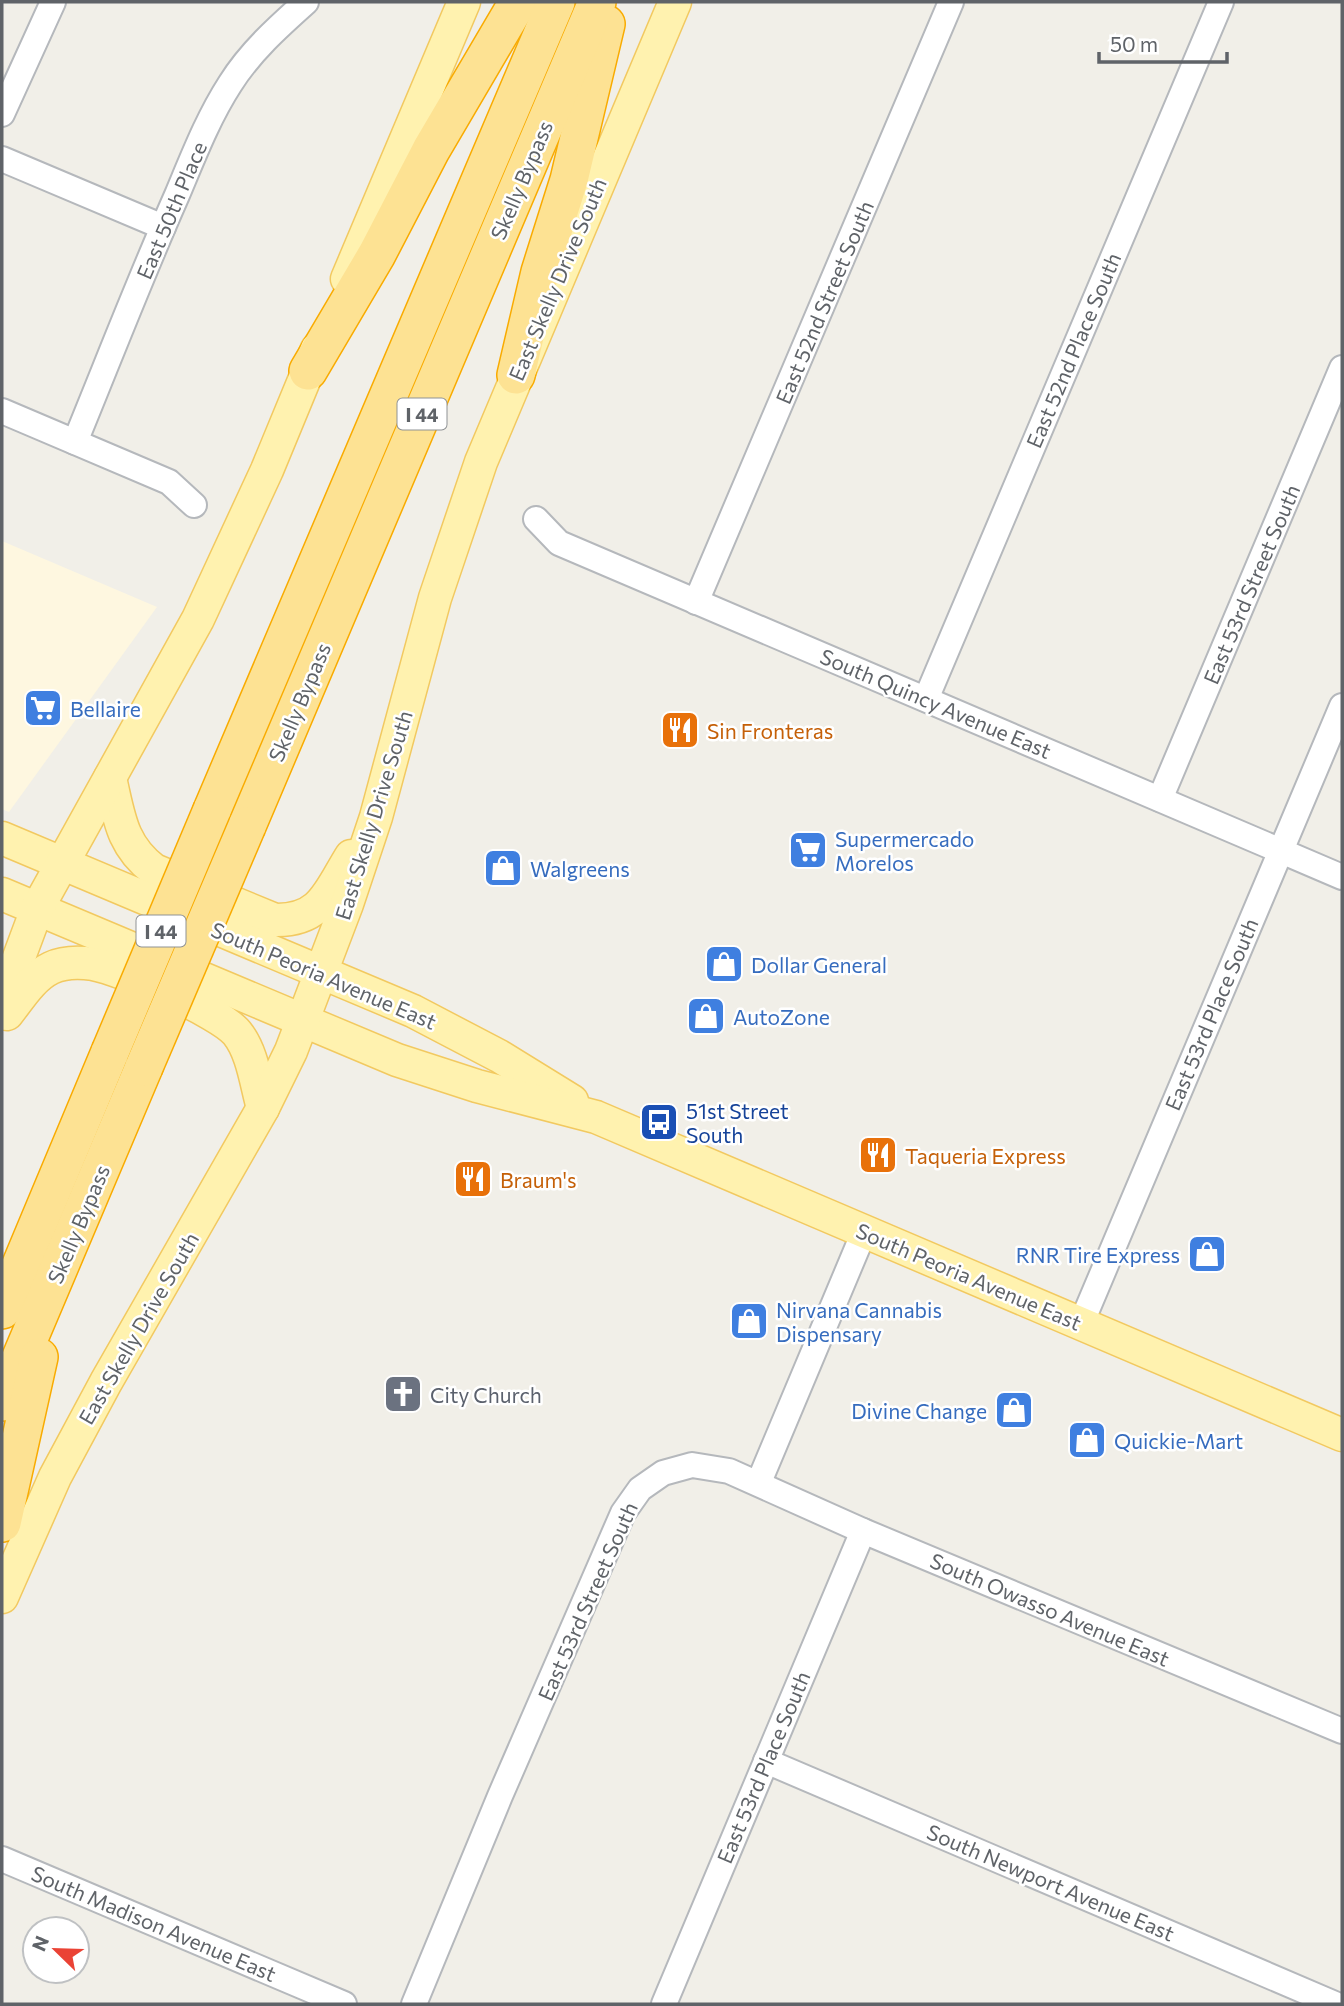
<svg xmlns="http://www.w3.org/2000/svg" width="1344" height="2006" viewBox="0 0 1344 2006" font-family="Commissioner,sans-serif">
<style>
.commercial{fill:#fef7e0}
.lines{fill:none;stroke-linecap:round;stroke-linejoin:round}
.minor-casing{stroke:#b5b8bc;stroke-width:28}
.major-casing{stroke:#f2c960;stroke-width:35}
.highway-casing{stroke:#f9ab00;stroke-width:40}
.minor{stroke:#fff;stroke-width:24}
.major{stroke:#fff2af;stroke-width:32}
.highway{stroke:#fde293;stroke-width:37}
.highway-bridge-casing{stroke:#f9ab00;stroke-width:40;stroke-linecap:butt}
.highway-bridge{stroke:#fde293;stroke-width:37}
.labels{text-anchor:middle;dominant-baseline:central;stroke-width:5;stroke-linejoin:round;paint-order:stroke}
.shield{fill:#fff;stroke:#8f9295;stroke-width:2}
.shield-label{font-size:19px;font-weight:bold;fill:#5f6368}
.street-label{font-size:21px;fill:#5f6368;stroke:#fff}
.shop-label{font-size:21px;fill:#366cbe;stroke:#fff;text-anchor:start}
.food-label{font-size:21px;fill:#c56008;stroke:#fff;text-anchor:start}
.transit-label{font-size:21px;fill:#164399;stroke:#fff;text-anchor:start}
.worship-label{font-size:21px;fill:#5b616d;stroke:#fff;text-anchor:start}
</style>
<rect width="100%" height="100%" fill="#f1efe8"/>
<polygon class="commercial" points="2,541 157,607 9,812 2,809"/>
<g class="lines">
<defs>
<g id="minor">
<polyline points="2,114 53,2"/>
<polyline points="2,159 163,227"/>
<polyline points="2,411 169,482 194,505"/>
<path d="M75,442C109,359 141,276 177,195C193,157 208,118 230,84C250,52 278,27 306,2"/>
<polyline points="536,519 559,543 1342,877"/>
<polyline points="696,602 951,2"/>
<polyline points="926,699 1221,2"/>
<polyline points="1160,799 1342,368"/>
<polyline points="1081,1324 1342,706"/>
<polyline points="759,1482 864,1232"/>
<polyline points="766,1761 1335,2004"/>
<polyline points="2,1859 344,2004"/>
<polyline points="414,2004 500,1796 623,1513 640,1489 663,1473 692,1465 729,1471 863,1531 1342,1731"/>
<polyline points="664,2004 863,1531"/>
</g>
<g id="major">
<polyline points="347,279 464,2"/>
<path d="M110,778C119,816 121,845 154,870L275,920C322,921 329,891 351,856"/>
<polyline points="2,838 413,1011 499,1056 572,1101"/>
<polyline points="2,894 397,1060 477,1086 596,1117 1342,1435"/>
<polyline points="2,1003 37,909 198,619 267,470 317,349"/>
<path d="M7,1014C19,999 32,977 51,968C64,962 79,962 93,964C121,969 220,1012 237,1033C253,1053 256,1084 263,1108"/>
<polyline points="2,1597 55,1477 106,1382 263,1108 291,1051 347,904 376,817 435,598 481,462 675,2"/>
</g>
<g id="highway">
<polyline points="308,371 377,254 431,150 518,2"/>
<polyline points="516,375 540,272 569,180 606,24"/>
<polyline points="212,810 556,2"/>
<polyline points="247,826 597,2"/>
<polyline points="2,1310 110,1052"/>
<polyline points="2,1402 144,1067"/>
<polyline points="2,1523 39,1357"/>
</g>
</defs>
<use href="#minor" class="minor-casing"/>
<use href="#major" class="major-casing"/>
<use href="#highway" class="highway-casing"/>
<use href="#minor" class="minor"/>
<use href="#major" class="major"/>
<use href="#highway" class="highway"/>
<defs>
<g id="highway-bridge">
<polyline points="110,1052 212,810"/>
<polyline points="144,1067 247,826"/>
</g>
</defs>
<use href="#highway-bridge" class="highway-bridge-casing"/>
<use href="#highway-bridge" class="highway-bridge"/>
</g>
<defs>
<symbol id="supermarket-square" viewBox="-11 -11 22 22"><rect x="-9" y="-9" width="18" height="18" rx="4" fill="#3f7fe0" stroke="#fff"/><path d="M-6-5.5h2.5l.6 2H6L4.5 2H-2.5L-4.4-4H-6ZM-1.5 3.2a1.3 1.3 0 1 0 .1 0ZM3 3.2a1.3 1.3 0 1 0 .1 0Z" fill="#fff"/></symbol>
<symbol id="restaurant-square" viewBox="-11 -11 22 22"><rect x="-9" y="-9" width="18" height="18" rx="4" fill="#e8710a" stroke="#fff"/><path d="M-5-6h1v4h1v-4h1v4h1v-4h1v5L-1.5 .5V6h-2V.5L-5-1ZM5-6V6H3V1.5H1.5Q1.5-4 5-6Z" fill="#fff"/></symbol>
<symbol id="shop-square" viewBox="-11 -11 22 22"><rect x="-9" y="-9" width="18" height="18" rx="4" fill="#3f7fe0" stroke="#fff"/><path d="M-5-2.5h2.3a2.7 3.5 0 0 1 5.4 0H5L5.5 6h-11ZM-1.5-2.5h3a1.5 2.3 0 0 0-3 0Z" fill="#fff"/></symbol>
<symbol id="bus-square" viewBox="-11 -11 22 22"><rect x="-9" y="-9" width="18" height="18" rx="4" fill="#1a4fb4" stroke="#fff"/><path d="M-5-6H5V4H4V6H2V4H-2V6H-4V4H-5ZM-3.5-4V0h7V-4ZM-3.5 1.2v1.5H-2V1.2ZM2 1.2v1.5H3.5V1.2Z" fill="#fff"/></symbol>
<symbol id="church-square" viewBox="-11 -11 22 22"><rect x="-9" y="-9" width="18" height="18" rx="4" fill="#6b7280" stroke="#fff"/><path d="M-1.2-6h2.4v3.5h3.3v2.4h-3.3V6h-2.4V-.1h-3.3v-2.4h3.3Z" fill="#fff"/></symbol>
</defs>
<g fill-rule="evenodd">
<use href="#supermarket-square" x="21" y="686" width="44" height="44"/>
<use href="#restaurant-square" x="658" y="708" width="44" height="44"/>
<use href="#supermarket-square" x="786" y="828" width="44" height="44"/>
<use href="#shop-square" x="481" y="846" width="44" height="44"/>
<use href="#shop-square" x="702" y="942" width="44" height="44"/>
<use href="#shop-square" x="684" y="994" width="44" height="44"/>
<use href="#bus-square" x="637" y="1100" width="44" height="44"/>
<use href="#restaurant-square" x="856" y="1133" width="44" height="44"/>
<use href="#restaurant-square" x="451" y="1157" width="44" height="44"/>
<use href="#shop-square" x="1185" y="1232" width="44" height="44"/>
<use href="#shop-square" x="727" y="1299" width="44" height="44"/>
<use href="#church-square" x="381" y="1372" width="44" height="44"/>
<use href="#shop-square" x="992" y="1388" width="44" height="44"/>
<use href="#shop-square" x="1065" y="1418" width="44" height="44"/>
</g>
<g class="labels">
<g class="shield">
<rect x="397.5" y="398.5" width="49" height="31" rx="5"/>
<rect x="136.5" y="915.5" width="49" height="31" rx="5"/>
</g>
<g class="shield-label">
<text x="422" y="414">I 44</text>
<text x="161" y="931">I 44</text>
</g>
<g class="street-label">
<text transform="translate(521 180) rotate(-67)">Skelly Bypass</text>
<text transform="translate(171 210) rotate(-67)">East 50th Place</text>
<text transform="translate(557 279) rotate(-67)">East Skelly Drive South</text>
<text transform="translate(824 302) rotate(-67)">East 52nd Street South</text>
<text transform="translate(1073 350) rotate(-67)">East 52nd Place South</text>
<text transform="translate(1251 584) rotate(-67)">East 53rd Street South</text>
<text transform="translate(299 702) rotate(-67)">Skelly Bypass</text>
<text transform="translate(936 703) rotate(23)">South Quincy Avenue East</text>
<text transform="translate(373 815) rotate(-73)">East Skelly Drive South</text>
<text transform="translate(324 975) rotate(23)">South Peoria Avenue East</text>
<text transform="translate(1211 1014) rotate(-67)">East 53rd Place South</text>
<text transform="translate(78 1224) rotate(-67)">Skelly Bypass</text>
<text transform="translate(969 1276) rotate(23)">South Peoria Avenue East</text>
<text transform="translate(138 1328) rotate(-60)">East Skelly Drive South</text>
<text transform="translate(587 1601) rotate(-66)">East 53rd Street South</text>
<text transform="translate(1050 1609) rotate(23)">South Owasso Avenue East</text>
<text transform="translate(763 1767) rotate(-67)">East 53rd Place South</text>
<text transform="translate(1051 1882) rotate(23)">South Newport Avenue East</text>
<text transform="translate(154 1923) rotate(23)">South Madison Avenue East</text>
</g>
<g class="shop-label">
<text x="70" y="708">Bellaire</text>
<text x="835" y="838">Supermercado<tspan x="835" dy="24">Morelos</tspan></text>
<text x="530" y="868">Walgreens</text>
<text x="751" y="964">Dollar General</text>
<text x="733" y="1016">AutoZone</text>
<text x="1180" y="1254" text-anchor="end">RNR Tire Express</text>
<text x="776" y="1309">Nirvana Cannabis<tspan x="776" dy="24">Dispensary</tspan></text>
<text x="987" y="1410" text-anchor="end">Divine Change</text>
<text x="1114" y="1440">Quickie-Mart</text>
</g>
<g class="food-label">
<text x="707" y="730">Sin Fronteras</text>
<text x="905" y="1155">Taqueria Express</text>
<text x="500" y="1179">Braum's</text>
</g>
<g class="transit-label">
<text x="686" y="1110">51st Street<tspan x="686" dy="24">South</tspan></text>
</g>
<g class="worship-label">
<text x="430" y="1394">City Church</text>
</g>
</g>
<rect width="1344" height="2006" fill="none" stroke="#5f6368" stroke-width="7"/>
<g transform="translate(56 1950) rotate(293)"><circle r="33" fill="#ffffff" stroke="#bfc1c3" stroke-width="2"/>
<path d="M0-5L12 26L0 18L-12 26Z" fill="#ea4335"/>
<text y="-10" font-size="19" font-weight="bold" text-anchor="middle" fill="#5f6368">N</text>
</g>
<path d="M1099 52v10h128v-10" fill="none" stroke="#5f6368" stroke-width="3.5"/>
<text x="1110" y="52" font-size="21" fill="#5f6368" stroke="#ffffff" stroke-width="5" paint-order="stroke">50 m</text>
</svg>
